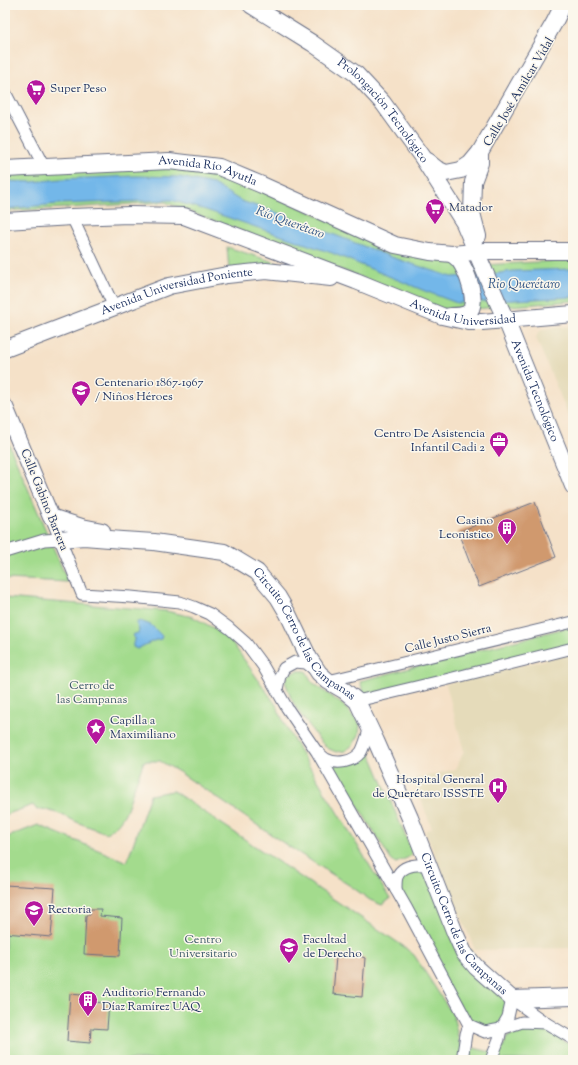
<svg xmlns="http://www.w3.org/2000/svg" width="578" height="1065" viewBox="0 0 578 1065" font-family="'Sorts Mill Goudy',serif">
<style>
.built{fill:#e5dbba}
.green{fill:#a3db8d;stroke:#5f8576}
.water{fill:#73b7e9;stroke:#4773a4}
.building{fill:#d0996e}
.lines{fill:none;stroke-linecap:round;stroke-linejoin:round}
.street-casing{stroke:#676d83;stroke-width:13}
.secondary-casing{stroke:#676d83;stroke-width:18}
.street{stroke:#fff;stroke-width:11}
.secondary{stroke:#fff;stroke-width:16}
.labels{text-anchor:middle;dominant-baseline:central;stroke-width:3;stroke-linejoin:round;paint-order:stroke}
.poi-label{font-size:12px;fill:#1b2f5e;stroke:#fbf7ec;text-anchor:start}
.street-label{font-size:12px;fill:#1b2f5e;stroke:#fbf7ec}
.park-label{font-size:12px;fill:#3d5a6a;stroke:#fbf7ec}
.water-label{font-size:13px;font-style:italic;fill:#355888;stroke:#fbf7ec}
</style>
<rect width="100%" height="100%" fill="#fbf7ec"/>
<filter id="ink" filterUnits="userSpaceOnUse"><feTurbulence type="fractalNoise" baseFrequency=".025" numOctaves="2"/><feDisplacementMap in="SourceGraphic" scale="8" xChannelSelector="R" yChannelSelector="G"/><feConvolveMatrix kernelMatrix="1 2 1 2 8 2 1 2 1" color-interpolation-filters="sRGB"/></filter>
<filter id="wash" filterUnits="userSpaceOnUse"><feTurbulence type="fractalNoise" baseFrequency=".012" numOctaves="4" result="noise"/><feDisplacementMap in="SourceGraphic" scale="16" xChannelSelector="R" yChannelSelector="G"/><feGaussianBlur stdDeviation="0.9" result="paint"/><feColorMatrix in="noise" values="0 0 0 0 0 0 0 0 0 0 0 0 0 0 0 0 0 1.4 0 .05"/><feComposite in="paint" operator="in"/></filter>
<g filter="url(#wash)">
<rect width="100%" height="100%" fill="#f5e1c8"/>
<g class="built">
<polygon points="573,326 573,426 536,338 538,333 543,329"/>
<polygon points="573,653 573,948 475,950 425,831 432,828 413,779 456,769 464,751 446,684"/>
</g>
<g class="green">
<polygon points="155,164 216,170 389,247 465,266 573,260 573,301 449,311 165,202 66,208 5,211 5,169"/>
<polygon points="227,247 296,269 229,270"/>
<polygon points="5,435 68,582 5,579"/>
<path d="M5,598L166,611L193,617L217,630L231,641L276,705L285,725L297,746L390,899L382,905L370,900L352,887L288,846L179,772L160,761H144C141,770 137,779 134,788C127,807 126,821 106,833L79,823L60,814L43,809L37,810L33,805L5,815Z"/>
<polygon points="573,626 573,645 365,698 360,681"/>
<polygon points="297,671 306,671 312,682 343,705 360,724 359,735 353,745 345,751 336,752 327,748 320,741 296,708 291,698 285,681 289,674"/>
<path d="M368,748L411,849L412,855L407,858L396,863L391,860L333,765C341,764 355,765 362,760C365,757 367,752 368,748Z"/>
<polygon points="173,791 403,946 414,955 453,1015 460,1045 500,1054 507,1038 519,1030 544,1028 573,1047 573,1060 5,1060 5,838 38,825 127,862 150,795"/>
<polygon points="421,864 455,933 512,999 501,1029 469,1025 396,890 397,877"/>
</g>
<g class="water">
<polygon points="136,176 179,177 213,184 241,201 278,213 394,258 452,277 487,275 513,271 573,269 573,297 457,303 425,291 332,253 206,210 171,200 58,204 5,209 5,181 32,182 61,179"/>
<polygon points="140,621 151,625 162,636 161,639 153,641 137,649 133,647 133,643 135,641 135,638 132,635 138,633 139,630 136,623"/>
</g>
<g id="blocks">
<g class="building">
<polygon points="535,502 556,557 479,587 458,532"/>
<polygon points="5,885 55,888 51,937 5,933"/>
<polygon points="90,909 101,909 100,916 122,918 120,956 84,954 86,915 90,915"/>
<polygon points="343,954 360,956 365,958 362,997 333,994 336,956"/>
<polygon points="70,994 93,996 91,1002 109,1003 107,1029 91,1028 90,1043 67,1041"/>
</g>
</g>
</g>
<g filter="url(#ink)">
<use href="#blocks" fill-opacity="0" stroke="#676d83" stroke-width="1"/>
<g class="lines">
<defs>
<g id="street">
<polyline points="5,92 44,167"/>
<polyline points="72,217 114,307"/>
<polyline points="51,517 82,594 131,597 180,602 194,607 210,614 229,628 246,643 263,666 287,708 317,752 407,909 469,1025 485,1032 501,1029 522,1022 546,1023"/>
<polyline points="5,552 44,540 60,539"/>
<polyline points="328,681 573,622"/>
<polyline points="277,689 280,676 284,668 295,662 306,663 314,669"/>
<polyline points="357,701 445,680 573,648"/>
<path d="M319,753C321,755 324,758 326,759C337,765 353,762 361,752C365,745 367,735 370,728"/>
<path d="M396,890C396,886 396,880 397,877C402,864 417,864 428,865"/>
<polyline points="462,1060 466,1034 469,1025"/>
<polyline points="491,1060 499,1039 501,1029 508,1017 512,999 546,1023 573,1039"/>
</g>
<g id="secondary">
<path id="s1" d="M251,5L312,43L356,74L383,103L422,157L464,223L499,305L506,320L573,486"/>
<polyline points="427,161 437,169 446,173 461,170 470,164 480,152"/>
<path id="s2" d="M5,169L169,161L219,167L262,185L395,245L430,252L452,254L485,251H573"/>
<path id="s3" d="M5,221L72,217L129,215L184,216L356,281L442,316L469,322H482L573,314"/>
<polyline points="478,236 472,213 473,182 480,163 480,152 554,23 563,5"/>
<path d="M450,316C455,316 463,316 468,313C480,303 466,270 459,260C457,258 454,256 452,254"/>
<path id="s4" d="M5,349L169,286L227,275L266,271L331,278"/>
<polyline points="5,407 51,517 82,527 102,531"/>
<path id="s5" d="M60,539L84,537L122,540L154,542L224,552L257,572L278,597L288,614L309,658L319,673L328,681L345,691L357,701L376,741L410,818L455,933L464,953L476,967L512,999L573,997"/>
</g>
</defs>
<use href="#street" class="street-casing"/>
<use href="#secondary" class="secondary-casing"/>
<use href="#street" class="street"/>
<use href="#secondary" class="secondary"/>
</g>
</g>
<defs>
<symbol id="supermarket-pin" viewBox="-11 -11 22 30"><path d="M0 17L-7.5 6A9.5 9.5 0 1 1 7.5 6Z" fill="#b5179e" stroke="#fbf7ec"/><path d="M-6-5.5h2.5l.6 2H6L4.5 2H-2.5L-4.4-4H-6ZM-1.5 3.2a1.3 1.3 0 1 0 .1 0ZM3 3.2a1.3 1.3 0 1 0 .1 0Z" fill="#fff"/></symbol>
<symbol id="school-pin" viewBox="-11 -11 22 30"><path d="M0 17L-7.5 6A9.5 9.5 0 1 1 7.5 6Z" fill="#b5179e" stroke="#fbf7ec"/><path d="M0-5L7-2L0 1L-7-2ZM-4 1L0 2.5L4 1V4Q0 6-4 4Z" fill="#fff"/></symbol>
<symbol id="office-pin" viewBox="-11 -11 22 30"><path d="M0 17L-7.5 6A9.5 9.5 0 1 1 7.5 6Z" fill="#b5179e" stroke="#fbf7ec"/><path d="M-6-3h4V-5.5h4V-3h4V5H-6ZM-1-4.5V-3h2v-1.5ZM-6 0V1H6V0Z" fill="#fff"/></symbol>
<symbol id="building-pin" viewBox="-11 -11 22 30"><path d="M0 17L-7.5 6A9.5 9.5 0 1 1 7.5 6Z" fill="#b5179e" stroke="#fbf7ec"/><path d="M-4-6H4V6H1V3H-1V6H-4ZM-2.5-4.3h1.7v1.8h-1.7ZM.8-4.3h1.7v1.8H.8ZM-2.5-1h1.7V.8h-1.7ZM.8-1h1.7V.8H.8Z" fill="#fff"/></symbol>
<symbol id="sight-pin" viewBox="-11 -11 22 30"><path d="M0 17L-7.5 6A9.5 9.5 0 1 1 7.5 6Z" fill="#b5179e" stroke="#fbf7ec"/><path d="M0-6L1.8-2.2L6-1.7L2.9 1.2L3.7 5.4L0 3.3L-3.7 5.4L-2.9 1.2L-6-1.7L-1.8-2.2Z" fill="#fff"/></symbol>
<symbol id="hospital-pin" viewBox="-11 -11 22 30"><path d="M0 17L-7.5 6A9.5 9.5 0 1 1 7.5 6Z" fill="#b5179e" stroke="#fbf7ec"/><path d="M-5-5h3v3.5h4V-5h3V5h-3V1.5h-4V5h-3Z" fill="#fff"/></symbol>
</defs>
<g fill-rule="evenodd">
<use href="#supermarket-pin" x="25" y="78" width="22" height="30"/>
<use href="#supermarket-pin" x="424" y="197" width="22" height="30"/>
<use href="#school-pin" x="70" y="379" width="22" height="30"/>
<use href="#office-pin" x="488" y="430" width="22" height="30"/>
<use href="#building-pin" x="496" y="517" width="22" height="30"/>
<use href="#sight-pin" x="85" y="717" width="22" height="30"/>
<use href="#hospital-pin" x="487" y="776" width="22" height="30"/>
<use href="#school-pin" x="23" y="899" width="22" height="30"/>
<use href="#school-pin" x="278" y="936" width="22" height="30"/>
<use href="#building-pin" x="77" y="989" width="22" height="30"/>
</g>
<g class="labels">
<g class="poi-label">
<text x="50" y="89">Super Peso</text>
<text x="449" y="208">Matador</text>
<text x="95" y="383">Centenario 1867-1967<tspan x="95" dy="14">/ Niños Héroes</tspan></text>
<text x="485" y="434" text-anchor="end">Centro De Asistencia<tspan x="485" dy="14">Infantil Cadi 2</tspan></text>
<text x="493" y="521" text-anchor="end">Casino<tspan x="493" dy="14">Leonistico</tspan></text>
<text x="110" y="721">Capilla a<tspan x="110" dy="14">Maximiliano</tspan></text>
<text x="484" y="780" text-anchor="end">Hospital General<tspan x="484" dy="14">de Querétaro ISSSTE</tspan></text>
<text x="48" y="910">Rectoria</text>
<text x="303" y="940">Facultad<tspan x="303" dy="14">de Derecho</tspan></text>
<text x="102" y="993">Auditorio Fernando<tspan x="102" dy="14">Díaz Ramírez UAQ</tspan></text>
</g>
<g class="street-label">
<text transform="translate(519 92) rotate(-59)">Calle José Amilcar Vidal</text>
<text stroke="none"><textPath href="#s1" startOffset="171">Prolongación Tecnológico</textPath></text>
<text stroke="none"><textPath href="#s2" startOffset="204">Avenida Río Ayutla</textPath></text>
<text stroke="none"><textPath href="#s4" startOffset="182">Avenida Universidad Poniente</textPath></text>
<text stroke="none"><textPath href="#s3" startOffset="476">Avenida Universidad</textPath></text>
<text stroke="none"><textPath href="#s1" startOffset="492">Avenida Tecnológico</textPath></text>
<text transform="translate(44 500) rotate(68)">Calle Gabino Barrera</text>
<text stroke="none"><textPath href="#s5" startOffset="283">Circuito Cerro de las Campanas</textPath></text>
<text transform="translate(448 639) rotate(-14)">Calle Justo Sierra</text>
<text stroke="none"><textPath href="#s5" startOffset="619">Circuito Cerro de las Campanas</textPath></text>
</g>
<g class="park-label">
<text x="92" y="686">Cerro de<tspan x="92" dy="14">las Campanas</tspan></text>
<text x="203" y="940">Centro<tspan x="203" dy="14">Universitario</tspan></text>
</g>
<g class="water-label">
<text transform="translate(290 223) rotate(20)">Río Querétaro</text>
<text x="524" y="285">Rio Querétaro</text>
</g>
</g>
<rect width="578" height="1065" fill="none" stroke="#fbf7ec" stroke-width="20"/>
</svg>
